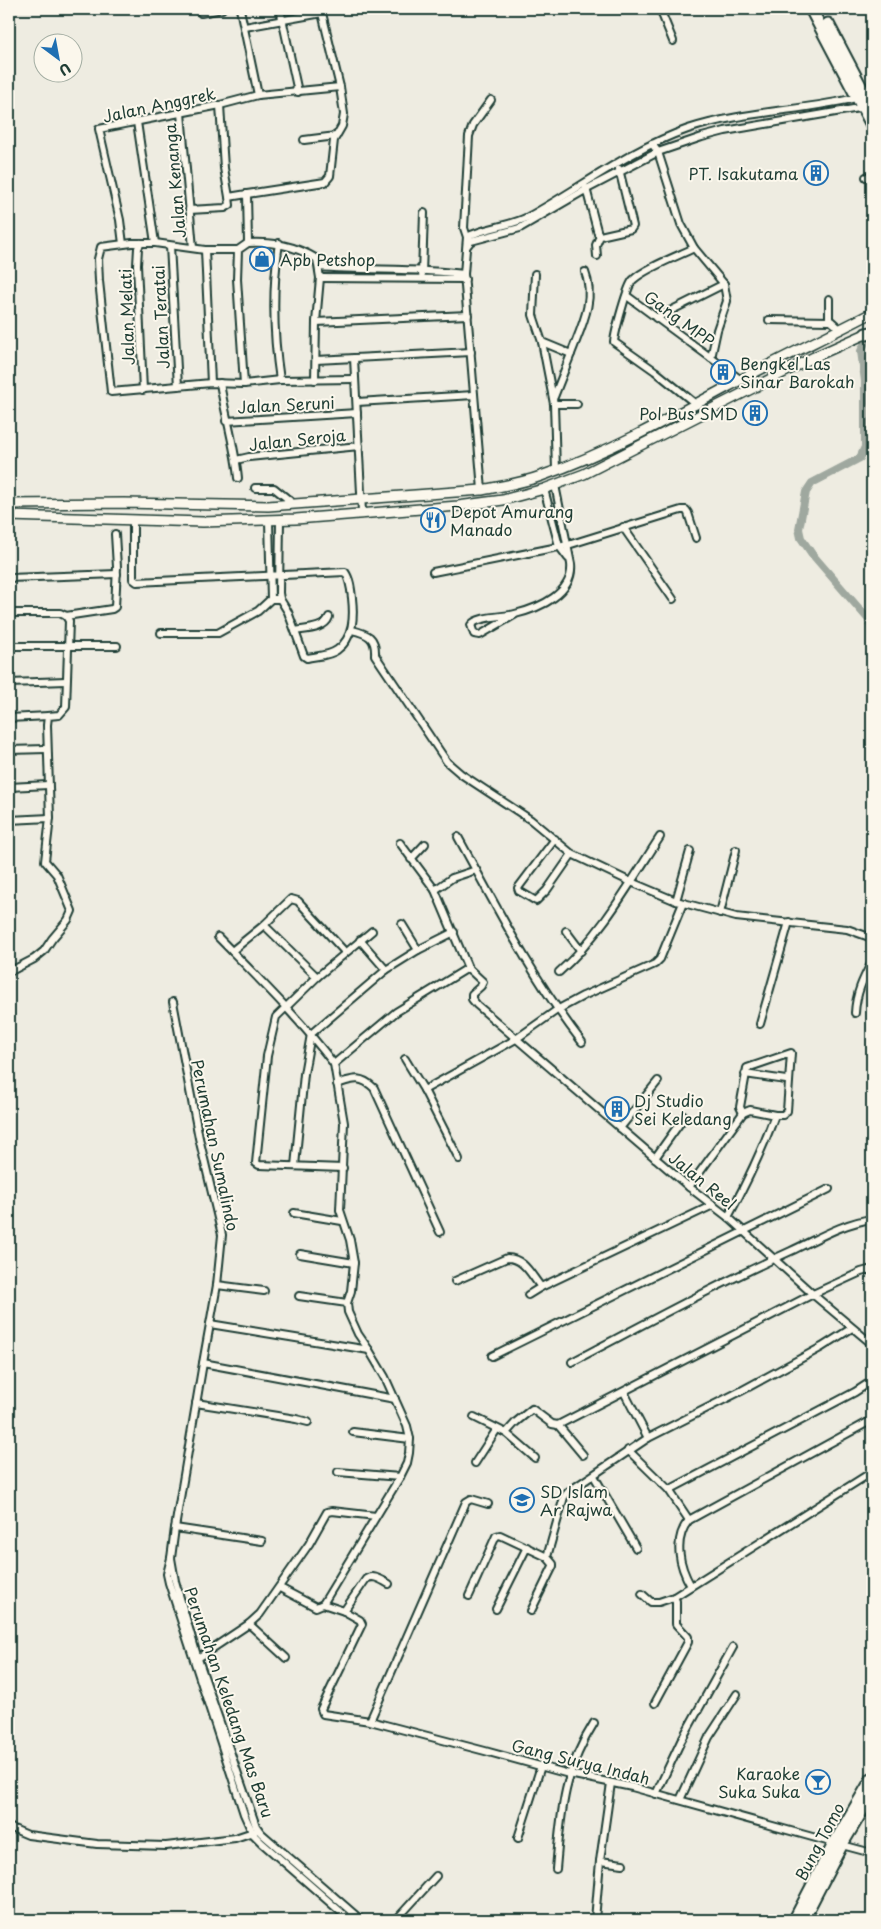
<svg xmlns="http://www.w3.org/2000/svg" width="881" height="1929" viewBox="0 0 881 1929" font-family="'Playpen Sans',sans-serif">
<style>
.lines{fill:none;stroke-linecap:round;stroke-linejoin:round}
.canal{stroke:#9fa89f;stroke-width:8}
.street-casing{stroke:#1f3d34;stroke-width:10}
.secondary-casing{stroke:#1f3d34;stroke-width:12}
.primary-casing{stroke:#1f3d34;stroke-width:14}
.highway-casing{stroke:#1f3d34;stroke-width:15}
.street{stroke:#fbf7ec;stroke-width:6}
.secondary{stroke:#fbf7ec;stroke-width:9}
.primary{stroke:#fbf7ec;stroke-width:10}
.highway{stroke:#fbf7ec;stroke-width:11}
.labels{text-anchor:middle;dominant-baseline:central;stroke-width:4;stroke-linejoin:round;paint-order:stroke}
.street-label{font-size:16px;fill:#1f3d34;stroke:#fbf7ec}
.poi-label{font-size:16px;fill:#1f3d34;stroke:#fbf7ec;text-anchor:start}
</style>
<rect width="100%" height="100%" fill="#eeece1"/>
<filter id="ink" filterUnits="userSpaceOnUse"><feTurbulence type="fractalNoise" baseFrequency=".02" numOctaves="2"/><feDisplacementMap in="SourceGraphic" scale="10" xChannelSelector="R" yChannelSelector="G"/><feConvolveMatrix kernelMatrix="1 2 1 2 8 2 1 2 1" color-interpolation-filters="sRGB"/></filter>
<g filter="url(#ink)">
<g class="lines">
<polyline class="canal" points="869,335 861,351 865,381 865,447 860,458 812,483 806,492 799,529 801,538 812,554 869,620 872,631"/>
<defs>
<g id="street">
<polyline points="240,9 258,95"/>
<polyline points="280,9 298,92"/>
<polyline points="660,9 673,41"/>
<polyline points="201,13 222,9"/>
<polyline points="245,27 322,13"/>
<polyline points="220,105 224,168 229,197 247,194 248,243"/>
<polyline points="181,113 193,248"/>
<polyline points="137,122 155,243"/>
<polyline points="304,140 336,136"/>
<polyline points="652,144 658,152 681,224 694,248 724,284 727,301 717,330 711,358"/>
<polyline points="866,177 872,175"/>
<polyline points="586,188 598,234 600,236"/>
<polyline points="247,194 325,182 330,176 334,140 342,126 344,114 340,87 321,9"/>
<polyline points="189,210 225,208 230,205 229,197"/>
<polyline points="600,236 631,229 633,226 619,169"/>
<polyline points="470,240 467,237 464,228 469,136 473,125 491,100"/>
<polyline points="141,243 138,248 137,265 143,390"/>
<path d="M248,243C274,242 294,245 317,259L320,278L316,322L315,380"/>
<path d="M279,243C272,289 273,334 280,380"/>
<polyline points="123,244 120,220 99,129 220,105 258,95 340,87"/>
<polyline points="170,246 178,386"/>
<polyline points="467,246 471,241 520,228 587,189 658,152 702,137 725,131 865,107"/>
<path d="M694,248C678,256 645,268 633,280C627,286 615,332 614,342L655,371L697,405"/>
<polyline points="205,250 211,383"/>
<polyline points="238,250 237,279 244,384 211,383 111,392 99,281 98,259 101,247 132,243 155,243 205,250 238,250 248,243"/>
<polyline points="597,256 596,245 600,236"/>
<path d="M319,267C367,271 416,268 464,274"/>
<polyline points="422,274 424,213"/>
<polyline points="535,274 533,315 542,342 554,404 556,470"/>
<polyline points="320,278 465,279"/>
<polyline points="627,296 741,380"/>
<polyline points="829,299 829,321"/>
<polyline points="656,318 724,284"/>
<polyline points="769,320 831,321 841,330"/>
<polyline points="316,322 468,315"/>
<path d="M542,342L571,354C581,327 596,300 585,272"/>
<polyline points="354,358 362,512"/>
<polyline points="316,360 471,352"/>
<path d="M220,383C225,415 235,446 238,478"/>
<polyline points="244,384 280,380 354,379"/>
<polyline points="554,397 571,354"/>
<polyline points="357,402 474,395"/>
<polyline points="554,404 577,404"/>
<polyline points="226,421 357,413"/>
<polyline points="236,460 249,457 359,446"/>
<polyline points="255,488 274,488 294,504"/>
<polyline points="544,489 559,546 568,558"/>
<path d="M482,490L464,274L467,237C486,227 508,227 528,217C581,188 630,149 688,129C743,111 804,111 860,97"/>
<polyline points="871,504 872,504"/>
<path d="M133,519V579L137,582L345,572C350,579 351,589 352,598C354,616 354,638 337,650C329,656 316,656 307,658L304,656L288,612L280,599L279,593L280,520"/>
<polyline points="269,521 271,599"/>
<polyline points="623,527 673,599"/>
<polyline points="433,572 568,545 681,510 686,510 688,513 696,538"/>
<polyline points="9,578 117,574"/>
<polyline points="9,613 60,613 66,616 112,609 115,607 117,567 115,534"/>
<path d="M516,614L480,635L474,634L471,625C478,616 504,617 515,614C540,608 574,593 571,564L555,485"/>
<path d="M352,630C368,634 376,637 375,655L447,762L461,774L531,820L572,854"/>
<path d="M295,631C306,629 325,629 329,617"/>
<polyline points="161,633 218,633 258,611 271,599 280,599"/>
<polyline points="9,646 117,646"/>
<polyline points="9,683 66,681"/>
<polyline points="9,718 48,716"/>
<polyline points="9,750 46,749"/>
<polyline points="9,787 48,785"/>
<polyline points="9,820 50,818"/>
<polyline points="458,837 476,870"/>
<polyline points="555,839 518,888 519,891 536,901 547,890 572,854 631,882 676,901 736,917 847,929 872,938"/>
<path d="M400,843L435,890L452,878L476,870C508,929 540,988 582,1042"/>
<polyline points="411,859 425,844"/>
<polyline points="435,890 468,968 483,982 481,986 472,994 472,999 477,1005 689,1187 728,1217 816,1297 872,1344"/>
<polyline points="676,901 690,851"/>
<polyline points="720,913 736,850"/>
<polyline points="402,924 418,950"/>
<polyline points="264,925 317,977"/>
<polyline points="566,931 581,951"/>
<path d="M218,937C259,979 299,1018 334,1064"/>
<polyline points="360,940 386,970"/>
<polyline points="232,951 264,925 291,899 298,901 345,952"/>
<polyline points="9,972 34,959 44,951 52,939 68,920 72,911 57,875 45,861 50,818 47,725 48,716 59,715 66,707 69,621 66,616"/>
<path d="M559,972C601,935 630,883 660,837"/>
<polyline points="173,1002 199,1138 222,1235 217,1285 203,1363"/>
<path d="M855,1013C856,993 863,979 872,962"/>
<polyline points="760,1024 789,922"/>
<polyline points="405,1059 424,1090 459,1159"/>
<polyline points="745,1074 786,1080"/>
<path d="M337,1084C353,1079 360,1075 374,1088L440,1232"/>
<polyline points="424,1090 516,1039 557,1010 583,996 655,964 660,959 683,903"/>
<polyline points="743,1113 740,1107 747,1068 791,1053 787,1111 783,1115 775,1115"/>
<polyline points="620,1128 658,1081"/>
<polyline points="655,1158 685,1116"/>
<polyline points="295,1166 304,1074 311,1034 386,970 418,950 454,932"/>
<polyline points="343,1168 259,1165 256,1163 267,1056 276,1017 317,977 372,931"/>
<path d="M689,1187L743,1113L750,1110L775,1115C762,1151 746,1184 728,1217"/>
<polyline points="872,1190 872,1209"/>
<polyline points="294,1213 342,1221"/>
<polyline points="300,1254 354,1263"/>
<path d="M455,1281L507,1258C524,1258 531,1275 541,1287"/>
<polyline points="217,1285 264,1291"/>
<polyline points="528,1295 541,1287 713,1205"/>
<polyline points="299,1296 347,1303"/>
<polyline points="210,1324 369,1350"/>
<polyline points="492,1356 829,1189"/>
<path d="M572,1362C644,1324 716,1285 791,1251C817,1239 843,1223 872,1219"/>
<polyline points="624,1392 648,1438"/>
<polyline points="196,1403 296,1419 308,1422"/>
<polyline points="474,1417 506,1433"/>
<polyline points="353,1432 410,1439"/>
<polyline points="628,1450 669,1490 689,1520"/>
<polyline points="583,1455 558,1425 813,1294 861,1272 872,1269"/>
<polyline points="535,1458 506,1433 516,1422 532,1409 552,1424 558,1425"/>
<polyline points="475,1463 497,1429"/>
<polyline points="338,1472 400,1477"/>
<polyline points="594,1476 636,1548"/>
<polyline points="669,1490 855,1392 872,1381"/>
<polyline points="175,1528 262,1541"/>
<polyline points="171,1558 175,1528 203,1363 395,1399"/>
<path d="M389,1584C381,1580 374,1574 366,1579L344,1611L323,1604L400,1477L407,1463L409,1453L410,1439L407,1426L385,1377L369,1350L358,1334L348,1312L347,1303L351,1291L354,1263L350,1240L340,1210L344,1123L334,1064L396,1012L468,968"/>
<path d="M691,1586C679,1566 673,1539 689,1520L872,1420"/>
<polyline points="280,1588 316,1607 323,1604"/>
<polyline points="642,1594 651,1602 659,1602 674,1597 676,1601 676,1624 688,1637 688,1642 655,1703"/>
<polyline points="469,1596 496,1536 500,1535 547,1557"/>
<polyline points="674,1597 872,1472"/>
<polyline points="496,1609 527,1547"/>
<polyline points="344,1611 360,1620 362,1624 321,1709 323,1714 370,1721 485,1751 569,1774 632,1787 834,1843"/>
<polyline points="531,1611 553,1566 553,1564 547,1557 564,1497 568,1492 648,1438 741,1391 822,1347 852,1328"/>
<polyline points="249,1624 286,1658"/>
<polyline points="195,1660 249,1624 260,1614 309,1544 327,1512 332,1511 376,1516"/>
<polyline points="370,1721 466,1502 471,1499 488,1504"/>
<polyline points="656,1794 681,1741 733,1647"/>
<polyline points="680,1800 709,1737 737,1694"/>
<polyline points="9,1827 28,1835 97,1844 166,1846 235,1838 256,1831"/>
<polyline points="518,1838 541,1766"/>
<polyline points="842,1845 872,1853"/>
<polyline points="600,1861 623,1864"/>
<path d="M556,1869C561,1813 563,1772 594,1723"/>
<polyline points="805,1913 816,1920"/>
<polyline points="350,1920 262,1843 253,1834 244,1814 169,1583 167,1574 171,1558 175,1581 198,1659 256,1826 261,1833 361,1920"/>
<polyline points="396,1920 436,1876"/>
<polyline points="595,1920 600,1861 611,1783"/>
</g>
<g id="secondary">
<path d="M9,504L124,503L268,506L482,490C502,486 522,483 541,476C610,452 676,415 740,380C783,357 828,336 872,313"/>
<polyline points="9,516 203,522 296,519 458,506 503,500 544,489 584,474 814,357 870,332"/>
</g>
<g id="primary">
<polyline points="794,1920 834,1843 872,1778"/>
<polyline points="803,1920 842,1845 872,1795"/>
</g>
<g id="highway">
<polyline points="811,9 872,125"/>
<polyline points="828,24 872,108"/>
<polyline points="866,334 872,333"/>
</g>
</defs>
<use href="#street" class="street-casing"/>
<use href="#secondary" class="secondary-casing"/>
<use href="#primary" class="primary-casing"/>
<use href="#highway" class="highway-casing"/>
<use href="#street" class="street"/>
<use href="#secondary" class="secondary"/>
<use href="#primary" class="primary"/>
<use href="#highway" class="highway"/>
</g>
</g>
<defs>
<symbol id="building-ring" viewBox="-11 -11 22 22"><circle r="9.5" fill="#fbf7ec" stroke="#1f6fb2" stroke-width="1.5"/><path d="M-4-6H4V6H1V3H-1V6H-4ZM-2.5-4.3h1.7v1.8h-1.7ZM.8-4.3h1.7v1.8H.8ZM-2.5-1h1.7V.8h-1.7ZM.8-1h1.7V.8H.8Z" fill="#1f6fb2"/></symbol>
<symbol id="shop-ring" viewBox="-11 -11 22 22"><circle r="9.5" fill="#fbf7ec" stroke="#1f6fb2" stroke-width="1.5"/><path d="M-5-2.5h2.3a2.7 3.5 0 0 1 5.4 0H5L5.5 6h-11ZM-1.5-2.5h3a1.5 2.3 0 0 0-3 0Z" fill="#1f6fb2"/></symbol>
<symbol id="restaurant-ring" viewBox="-11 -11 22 22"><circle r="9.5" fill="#fbf7ec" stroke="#1f6fb2" stroke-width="1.5"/><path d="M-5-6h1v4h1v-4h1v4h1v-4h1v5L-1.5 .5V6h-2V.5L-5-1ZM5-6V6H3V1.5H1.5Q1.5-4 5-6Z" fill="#1f6fb2"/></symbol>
<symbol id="school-ring" viewBox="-11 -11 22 22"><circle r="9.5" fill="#fbf7ec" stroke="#1f6fb2" stroke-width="1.5"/><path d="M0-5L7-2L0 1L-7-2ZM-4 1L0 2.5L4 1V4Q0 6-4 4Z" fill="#1f6fb2"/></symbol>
<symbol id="bar-ring" viewBox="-11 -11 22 22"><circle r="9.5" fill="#fbf7ec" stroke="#1f6fb2" stroke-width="1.5"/><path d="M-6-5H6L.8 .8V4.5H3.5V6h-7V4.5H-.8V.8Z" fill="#1f6fb2"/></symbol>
</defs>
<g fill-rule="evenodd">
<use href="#building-ring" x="802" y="159" width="28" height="28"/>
<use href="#shop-ring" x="248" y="245" width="28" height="28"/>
<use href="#building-ring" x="709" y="358" width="28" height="28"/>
<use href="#building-ring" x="741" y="399" width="28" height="28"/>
<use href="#restaurant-ring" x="419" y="506" width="28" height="28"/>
<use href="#building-ring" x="603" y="1095" width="28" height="28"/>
<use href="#school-ring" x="508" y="1486" width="28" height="28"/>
<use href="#bar-ring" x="804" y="1768" width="28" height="28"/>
</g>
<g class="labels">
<g class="street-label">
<text transform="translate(159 104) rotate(-12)">Jalan Anggrek</text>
<text transform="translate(174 181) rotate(-95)">Jalan Kenanga</text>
<text transform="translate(126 317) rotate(-92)">Jalan Melati</text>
<text transform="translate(160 317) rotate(-93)">Jalan Teratai</text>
<text transform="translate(680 318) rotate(36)">Gang MPP</text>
<text transform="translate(286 404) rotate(-3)">Jalan Seruni</text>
<text transform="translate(297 439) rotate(-6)">Jalan Seroja</text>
<text transform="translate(216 1145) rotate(78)">Perumahan Sumalindo</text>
<text transform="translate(703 1180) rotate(39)">Jalan Reel</text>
<text transform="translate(230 1702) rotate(71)">Perumahan Keledang Mas Baru</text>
<text transform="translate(581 1761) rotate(14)">Gang Surya Indah</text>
<text transform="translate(819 1841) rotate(-62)">Bung Tomo</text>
</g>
<g class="poi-label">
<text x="798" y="173" text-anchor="end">PT. Isakutama</text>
<text x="280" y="259">Apb Petshop</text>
<text x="740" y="363">Bengkel Las<tspan x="740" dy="18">Sinar Barokah</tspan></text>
<text x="738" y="413" text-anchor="end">Pol Bus SMD</text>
<text x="450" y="511">Depot Amurang<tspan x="450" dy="18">Manado</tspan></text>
<text x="634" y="1100">Dj Studio<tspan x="634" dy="18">Sei Keledang</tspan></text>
<text x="540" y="1491">SD Islam<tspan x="540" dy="18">Ar Rajwa</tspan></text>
<text x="800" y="1773" text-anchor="end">Karaoke<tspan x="800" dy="18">Suka Suka</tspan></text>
</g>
</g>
<rect width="881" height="1929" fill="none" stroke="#fbf7ec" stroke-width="30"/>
<rect x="15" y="15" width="851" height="1899" fill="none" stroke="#1f3d34" stroke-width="2" filter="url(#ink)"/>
<g transform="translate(58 58) rotate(148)"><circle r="24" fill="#fbf7ec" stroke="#a3ada2"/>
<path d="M0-4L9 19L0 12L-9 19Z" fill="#1f6fb2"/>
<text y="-8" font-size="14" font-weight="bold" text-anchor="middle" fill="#1f3d34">U</text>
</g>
</svg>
